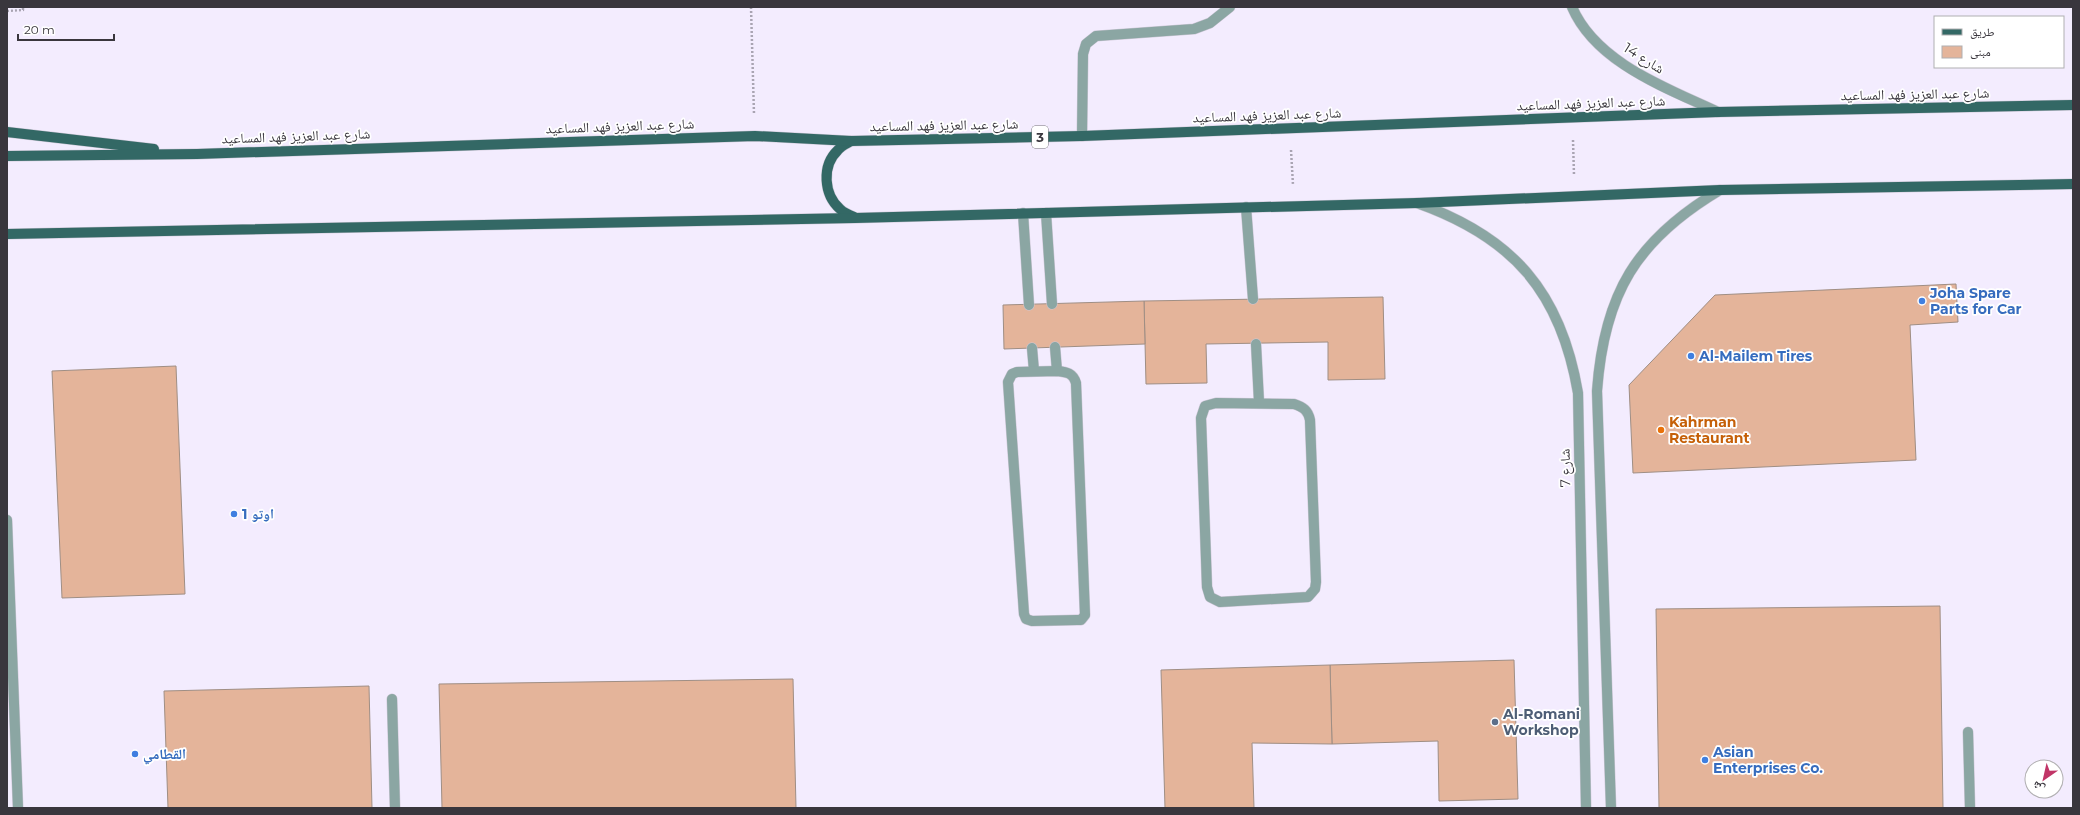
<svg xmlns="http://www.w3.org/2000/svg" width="2080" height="815" viewBox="0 0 2080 815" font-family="Montserrat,'Noto Naskh Arabic',sans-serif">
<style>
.building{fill:#e4b49a;stroke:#9f8e84}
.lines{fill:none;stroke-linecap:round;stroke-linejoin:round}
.service-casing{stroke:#cec8d7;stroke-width:11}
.minor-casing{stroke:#cec8d7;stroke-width:11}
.tertiary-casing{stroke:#cec8d7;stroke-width:11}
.primary-casing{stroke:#cec8d7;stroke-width:11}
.path{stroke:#a9a4b2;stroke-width:2.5;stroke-dasharray:2 2;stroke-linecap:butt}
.service{stroke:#8ba6a3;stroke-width:10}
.minor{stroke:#8ba6a3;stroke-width:10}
.tertiary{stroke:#8ba6a3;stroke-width:10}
.primary{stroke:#336865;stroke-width:10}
.shop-dot{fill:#3f7fe0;stroke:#fff;stroke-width:1.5}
.food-dot{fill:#e8710a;stroke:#fff;stroke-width:1.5}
.service-dot{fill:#5c6f8a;stroke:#fff;stroke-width:1.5}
.labels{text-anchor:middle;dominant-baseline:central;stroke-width:3.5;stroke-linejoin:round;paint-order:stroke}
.shield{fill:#fff;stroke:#747277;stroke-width:1}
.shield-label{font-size:13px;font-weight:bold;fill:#39363d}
.street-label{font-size:14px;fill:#39363d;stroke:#fff}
.shop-label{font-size:14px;font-weight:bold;fill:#366cbe;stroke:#fff;text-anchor:start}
.food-label{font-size:14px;font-weight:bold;fill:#c56008;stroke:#fff;text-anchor:start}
.service-label{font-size:14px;font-weight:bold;fill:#4e5e75;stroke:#fff;text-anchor:start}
</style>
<rect width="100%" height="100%" fill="#f3ecfe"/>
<g class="building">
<polygon points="1956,284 1958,322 1910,325 1916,460 1633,473 1629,385 1715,295"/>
<polygon points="1383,297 1385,379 1328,380 1328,342 1206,344 1207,383 1146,384 1144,301"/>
<polygon points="1144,301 1145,344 1004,349 1003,305"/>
<polygon points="176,366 185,594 62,598 52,371"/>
<polygon points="1940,606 1943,808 1659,808 1656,609"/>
<polygon points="1514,660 1518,799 1439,801 1438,741 1332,744 1330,665"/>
<polygon points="1330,665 1332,744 1252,743 1254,808 1165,808 1161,670"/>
<polygon points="793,679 796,808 442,808 439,684"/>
<polygon points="369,686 372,808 168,808 164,691"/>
</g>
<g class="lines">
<defs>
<g id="service">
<polyline points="1246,207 1253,299"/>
<polyline points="1023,213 1029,305"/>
<polyline points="1046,213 1052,304"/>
<polyline points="1256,344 1259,402"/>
<polyline points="1055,347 1057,371"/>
<polyline points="1032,348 1034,371"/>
<path d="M1057,371C1067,372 1073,373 1076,383L1085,615L1081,620H1077L1032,621L1026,619L1024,614L1008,382L1012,374L1017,372Z"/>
<path d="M1216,403L1294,404C1303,407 1308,410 1310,420L1316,582L1315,589L1308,597L1220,602L1210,597L1207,587L1201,418L1205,406Z"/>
<polyline points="392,699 395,808"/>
<polyline points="1968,732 1970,808"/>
</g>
<g id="minor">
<path d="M1572,7C1596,63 1667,88 1718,112"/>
<polyline points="1082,136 1083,54 1086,44 1096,36 1194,29 1210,23 1230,7"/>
<polyline points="7,520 18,808"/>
</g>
<g id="tertiary">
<path d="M1417,203C1513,237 1561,292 1578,393L1586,808"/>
<path d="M1611,808L1597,391C1604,294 1636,240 1720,190"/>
</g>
<g id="primary">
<polyline points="7,132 154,149"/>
<path d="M851,141C846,144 841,146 838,150C821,166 824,195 840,209C844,213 849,215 854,217"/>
<polyline points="7,156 197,154 755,136 851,141 1082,136 1718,112 2073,105"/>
<polyline points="7,234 855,218 1417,203 1720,190 2073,184"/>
</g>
</defs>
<use href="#service" class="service-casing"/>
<use href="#minor" class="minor-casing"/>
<use href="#tertiary" class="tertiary-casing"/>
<use href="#primary" class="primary-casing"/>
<g class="path">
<polyline points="751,7 754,114"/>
<polyline points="7,11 23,10 23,7"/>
<polyline points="1573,140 1574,175"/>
<polyline points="1291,150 1293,185"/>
</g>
<use href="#service" class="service"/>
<use href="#minor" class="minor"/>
<use href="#tertiary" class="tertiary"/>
<use href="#primary" class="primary"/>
</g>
<g class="shop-dot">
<circle cx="1922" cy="301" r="4"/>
<circle cx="1691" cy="356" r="4"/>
<circle cx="234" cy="514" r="4"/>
<circle cx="135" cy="754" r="4"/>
<circle cx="1705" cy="760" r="4"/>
</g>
<circle class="food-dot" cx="1661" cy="430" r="4"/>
<circle class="service-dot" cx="1495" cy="722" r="4"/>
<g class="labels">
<rect class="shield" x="1032" y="126" width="16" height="22" rx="3"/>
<g class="shield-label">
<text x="1040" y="137">3</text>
</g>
<g class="street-label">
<text transform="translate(1644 58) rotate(32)">شارع 14</text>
<text transform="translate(1915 94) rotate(-1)">شارع عبد العزيز فهد المساعيد</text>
<text transform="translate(1591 103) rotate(-2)">شارع عبد العزيز فهد المساعيد</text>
<text transform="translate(1267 115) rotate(-2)">شارع عبد العزيز فهد المساعيد</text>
<text transform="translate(944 125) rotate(-1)">شارع عبد العزيز فهد المساعيد</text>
<text transform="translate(620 126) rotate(-2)">شارع عبد العزيز فهد المساعيد</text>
<text transform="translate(296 136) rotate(-2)">شارع عبد العزيز فهد المساعيد</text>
<text transform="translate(1565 468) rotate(-91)">شارع 7</text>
</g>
<g class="shop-label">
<text x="1930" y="293">Joha Spare<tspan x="1930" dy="16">Parts for Car</tspan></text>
<text x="1699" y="356">Al-Mailem Tires</text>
<text x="242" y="514">اوتو 1</text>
<text x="1713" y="752">Asian<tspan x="1713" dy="16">Enterprises Co.</tspan></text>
<text x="143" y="754">القطامي</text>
</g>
<g class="food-label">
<text x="1669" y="422">Kahrman<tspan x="1669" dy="16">Restaurant</tspan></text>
</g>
<g class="service-label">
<text x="1503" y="714">Al-Romani<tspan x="1503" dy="16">Workshop</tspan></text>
</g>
</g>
<rect width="2080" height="815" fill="none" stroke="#39363d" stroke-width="16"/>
<rect x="1934" y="16" width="130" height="52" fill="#ffffff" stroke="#b0afb1"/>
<rect x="1942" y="29" width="20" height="6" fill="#336865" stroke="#b0afb1"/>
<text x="1970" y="36" font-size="12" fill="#39363d">طريق</text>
<rect x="1942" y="46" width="20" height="12" fill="#e4b49a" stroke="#b0afb1"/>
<text x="1970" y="56" font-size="12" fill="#39363d">مبنى</text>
<g transform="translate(2044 779) rotate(214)"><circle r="19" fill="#ffffff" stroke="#b0afb1"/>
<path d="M0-3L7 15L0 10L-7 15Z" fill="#c13567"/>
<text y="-6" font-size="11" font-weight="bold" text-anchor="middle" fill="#39363d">ش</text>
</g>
<path d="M18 34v6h96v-6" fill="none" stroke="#39363d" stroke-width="2"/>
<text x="24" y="34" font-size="12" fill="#39363d" stroke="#ffffff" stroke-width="3" paint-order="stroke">20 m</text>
</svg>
